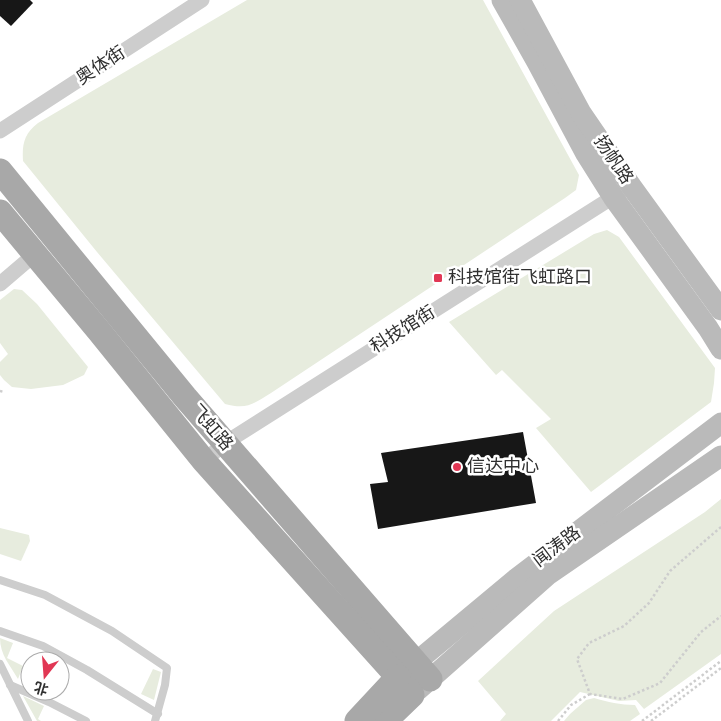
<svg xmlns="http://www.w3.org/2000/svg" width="721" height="721" viewBox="0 0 721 721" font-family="'Alegreya Sans','Noto Sans SC',sans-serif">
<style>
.green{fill:#e7ecde}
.building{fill:#171717}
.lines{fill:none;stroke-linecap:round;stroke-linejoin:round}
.path{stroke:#cdcdcd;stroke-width:2.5;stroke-dasharray:2.5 2.5;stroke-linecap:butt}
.lane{stroke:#cdcdcd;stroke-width:8}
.street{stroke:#cdcdcd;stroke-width:15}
.secondary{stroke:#bababa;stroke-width:21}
.primary{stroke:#a8a8a8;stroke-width:25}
.poi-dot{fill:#e13754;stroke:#fff;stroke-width:2}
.labels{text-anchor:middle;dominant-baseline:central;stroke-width:5;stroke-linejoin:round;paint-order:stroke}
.street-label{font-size:18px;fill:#303030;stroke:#fff}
.poi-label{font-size:18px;fill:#303030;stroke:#fff;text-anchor:start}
</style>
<rect width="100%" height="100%" fill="#fff"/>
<g class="green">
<path d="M247,0H483L579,175L576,190L565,198L271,393C253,404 247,410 225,404L97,252L23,161C22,144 24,134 38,123Z"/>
<polygon points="607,230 619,237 715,368 714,383 711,402 591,492 536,428 551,419 502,370 496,375 449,322 594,234"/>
<polygon points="14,289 22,290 37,304 88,367 84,375 63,385 31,389 12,387 4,380 0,375 0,362 8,354 0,343 0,300"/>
<polygon points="721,499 721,654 644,709 636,700 619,701 580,692 551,721 500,721 506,714 478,681 554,611 705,512"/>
<polygon points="0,528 29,535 30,541 21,561 0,554"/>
<path d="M0,638L13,643L7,658L23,666L18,679C10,665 0,655 0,638Z"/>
<polygon points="153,669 161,672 154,700 141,694"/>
<polygon points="23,696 44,706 38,719 41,721 37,721"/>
<path d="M594,698C608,702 620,705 635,705L640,714L630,721H564L570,714L586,700Z"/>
</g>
<g class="building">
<polygon points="0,0 30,0 33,3 11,26 0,16"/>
<polygon points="523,432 536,503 378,529 370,484 388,482 381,453"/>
</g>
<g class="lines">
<g class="path">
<polyline points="0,391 4,392"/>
<polyline points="721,527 670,571 649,603 624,626 589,643 577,659 590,694 623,699 660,683 701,632 721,616"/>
<polyline points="558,721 571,705 590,694"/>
<polyline points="642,721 721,661"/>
<polyline points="651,721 721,668"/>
</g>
<g class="lane">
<polyline points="0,580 45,595 112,631 167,668 165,685 155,721"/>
<polyline points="0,631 43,646 87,670 158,714"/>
<polyline points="0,664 28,721"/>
<polyline points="10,685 49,702 86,721"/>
</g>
<g class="street">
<polyline points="0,131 202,0"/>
<polyline points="0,284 35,254"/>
<polyline points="204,461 225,443 621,192"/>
</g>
<g class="secondary">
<polyline points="502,0 537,62 586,154 613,197 708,328 721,349"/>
<polyline points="520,0 581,113 631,186 721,310"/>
<polyline points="403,673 517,578 721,423"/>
<polyline points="418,690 549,574 721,456"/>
</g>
<g class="primary">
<polyline points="0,171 185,397 430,679"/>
<polyline points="0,212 99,331 204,461 398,677 412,695 385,721"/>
<polyline points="357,721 398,677"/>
</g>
</g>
<g class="poi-dot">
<rect x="433" y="273" width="10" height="10" rx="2.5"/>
<circle cx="457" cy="467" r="5"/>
</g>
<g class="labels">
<g class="street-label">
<text transform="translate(101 66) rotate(-33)">奥体街</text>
<text transform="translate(613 160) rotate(56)">扬帆路</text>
<text transform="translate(403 330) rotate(-32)">科技馆街</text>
<text transform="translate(211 428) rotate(49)">飞虹路</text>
<text transform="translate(557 547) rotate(-37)">闻涛路</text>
</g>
<g class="poi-label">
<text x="448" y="278">科技馆街飞虹路口</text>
<text x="467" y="467">信达中心</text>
</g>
</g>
<g transform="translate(45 676) rotate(197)"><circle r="24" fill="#ffffff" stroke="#acacac"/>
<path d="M0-4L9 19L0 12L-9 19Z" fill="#e13754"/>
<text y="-8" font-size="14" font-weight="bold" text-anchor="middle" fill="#303030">北</text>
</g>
</svg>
